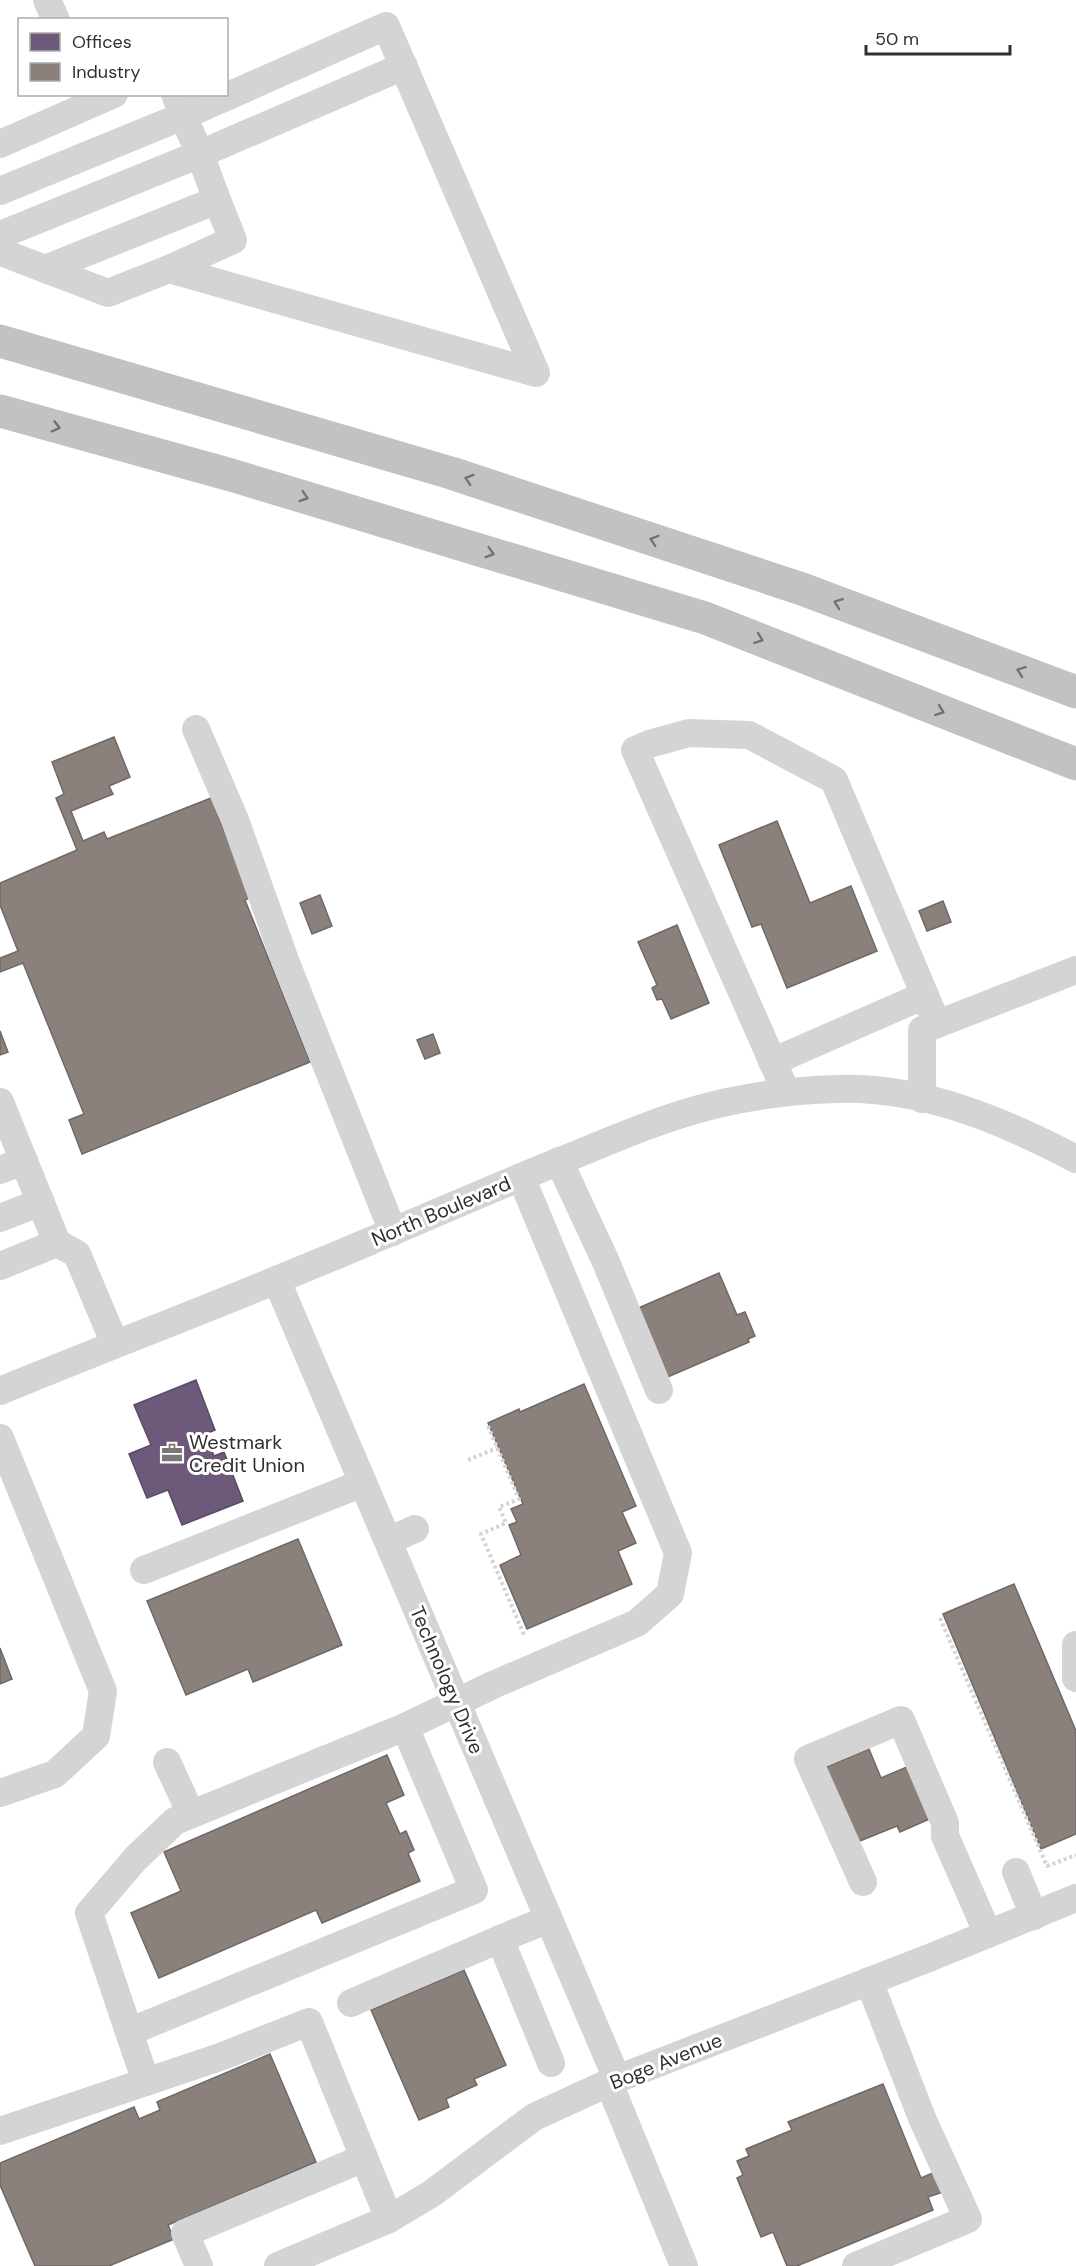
<svg xmlns="http://www.w3.org/2000/svg" width="1076" height="2266" viewBox="0 0 1076 2266" font-family="'DM Sans',sans-serif">
<style>
.offices{fill:#6d597a;stroke:#5b4d64;stroke-width:1.5}
.industry{fill:#8a817c;stroke:#6f6965;stroke-width:1.5}
.lines{fill:none;stroke-linecap:round;stroke-linejoin:round}
.path{stroke:#d4d4d4;stroke-width:4;stroke-dasharray:3 3;stroke-linecap:butt}
.minor{stroke:#d4d4d4;stroke-width:28}
.highway{stroke:#c2c2c2;stroke-width:33}
.oneway{stroke:#727272}
.labels{text-anchor:middle;dominant-baseline:central;stroke-width:6;stroke-linejoin:round;paint-order:stroke}
.street-label{font-size:20px;fill:#303030;stroke:#fff}
.poi-label{font-size:20px;fill:#303030;stroke:#fff;text-anchor:start}
</style>
<rect width="100%" height="100%" fill="#fff"/>
<polygon class="offices" points="196,1380 215,1430 205,1434 214,1456 224,1452 243,1501 182,1525 168,1490 147,1498 129,1454 151,1445 134,1405"/>
<g class="industry">
<polygon points="114,737 130,777 109,786 113,794 71,811 83,841 104,832 107,839 211,798 251,897 245,900 310,1062 82,1154 69,1120 84,1114 23,963 0,972 0,958 18,951 0,905 0,883 77,850 56,798 64,794 52,762"/>
<polygon points="777,821 810,903 851,886 877,951 787,988 761,924 752,927 719,845"/>
<polygon points="320,895 332,926 312,934 300,903"/>
<polygon points="943,901 951,922 927,931 919,911"/>
<polygon points="677,925 709,1003 671,1019 662,999 657,1000 652,988 657,985 638,942"/>
<polygon points="0,1031 8,1052 0,1055"/>
<polygon points="433,1034 440,1053 425,1059 417,1040"/>
<polygon points="719,1273 737,1315 745,1312 755,1336 748,1339 749,1342 663,1379 634,1310"/>
<polygon points="584,1384 636,1506 622,1512 636,1543 618,1551 632,1584 527,1629 500,1565 521,1555 509,1525 517,1522 511,1509 523,1504 488,1423 519,1409 520,1412"/>
<polygon points="298,1539 342,1645 253,1682 248,1669 186,1695 147,1601"/>
<polygon points="1014,1584 1076,1731 1076,1834 1041,1849 943,1614"/>
<polygon points="0,1648 12,1679 0,1684"/>
<polygon points="869,1749 881,1778 914,1764 936,1816 900,1832 897,1826 850,1845 819,1770"/>
<polygon points="387,1755 404,1795 386,1803 400,1834 406,1831 414,1850 408,1853 420,1881 322,1923 316,1910 159,1978 131,1913 181,1891 164,1852"/>
<polygon points="464,1970 506,2065 474,2079 477,2085 446,2099 449,2107 419,2120 371,2010"/>
<polygon points="270,2054 316,2162 168,2225 174,2239 109,2266 35,2266 0,2185 0,2163 134,2107 139,2119 160,2110 157,2102"/>
<polygon points="883,2084 921,2178 935,2172 943,2192 928,2197 933,2210 797,2266 787,2266 773,2232 761,2237 737,2178 743,2175 737,2161 749,2156 746,2149 792,2130 788,2122"/>
</g>
<g class="lines">
<g class="path">
<polyline points="488,1426 519,1499 499,1507 506,1523 481,1534 525,1637"/>
<polyline points="468,1460 497,1448"/>
<polyline points="940,1618 1047,1866 1076,1855"/>
</g>
<g class="minor">
<polyline points="47,0 56,20"/>
<polyline points="0,144 114,94"/>
<polyline points="0,191 183,116 200,154 0,235"/>
<polyline points="0,236 6,254 108,293 169,269 536,373 386,26 183,116 175,94"/>
<polyline points="45,269 217,200 200,154 404,66"/>
<polyline points="169,269 233,240 217,200"/>
<polyline points="196,729 235,820 286,963 393,1232"/>
<polyline points="772,1062 925,995"/>
<polyline points="786,1092 635,750 649,744 689,733 749,735 834,780 937,1024"/>
<polyline points="922,1099 922,1030 1076,970"/>
<polyline points="0,1102 57,1243 77,1254 115,1344"/>
<polyline points="559,1161 606,1262 659,1390"/>
<polyline points="0,1170 24,1161"/>
<polyline points="0,1218 41,1202"/>
<polyline points="0,1266 57,1243"/>
<polyline points="277,1281 617,2079"/>
<path d="M0,1391C122,1341 246,1294 368,1242C435,1214 502,1184 570,1157C612,1140 655,1121 699,1109C740,1097 793,1090 836,1089C921,1086 1002,1120 1076,1159"/>
<polyline points="0,1438 103,1691 96,1736 55,1774 0,1793"/>
<polyline points="388,1541 415,1529"/>
<polyline points="144,1570 363,1483"/>
<polyline points="1076,1645 1076,1678"/>
<polyline points="405,1727 495,1684 637,1623 670,1594 678,1553 521,1177"/>
<polyline points="167,1762 191,1814"/>
<polyline points="1016,1872 1034,1916"/>
<polyline points="863,1882 808,1759 901,1720 945,1823 945,1836 988,1934"/>
<polyline points="500,1939 549,1919"/>
<polyline points="351,2003 500,1939 551,2063"/>
<polyline points="129,2032 89,1913 136,1858 175,1821 405,1727 474,1890 129,2032 146,2082"/>
<polyline points="609,2083 684,2266"/>
<polyline points="0,2131 220,2057 309,2022 389,2219"/>
<polyline points="199,2266 185,2233 364,2158"/>
<polyline points="278,2266 389,2219 431,2194 534,2117 617,2079 929,1958 1076,1898"/>
<polyline points="856,2266 968,2219 922,2118 869,1981"/>
</g>
<g class="highway">
<polyline points="0,341 451,473 802,589 1076,692"/>
<polyline points="0,411 231,475 705,618 1076,764"/>
</g>
</g>
<defs><path id="oneway-chevron" d="M-2-3.5L2.5 0L-2 3.5" fill="none" stroke-width="1.6" stroke-linecap="round" stroke-linejoin="round" transform="scale(1.5)"/></defs>
<g class="oneway">
<use href="#oneway-chevron" transform="translate(56 427) rotate(15)"/>
<use href="#oneway-chevron" transform="translate(469 479) rotate(-162)"/>
<use href="#oneway-chevron" transform="translate(304 497) rotate(17)"/>
<use href="#oneway-chevron" transform="translate(654 540) rotate(-162)"/>
<use href="#oneway-chevron" transform="translate(490 553) rotate(17)"/>
<use href="#oneway-chevron" transform="translate(838 603) rotate(-160)"/>
<use href="#oneway-chevron" transform="translate(759 639) rotate(21)"/>
<use href="#oneway-chevron" transform="translate(1021 671) rotate(-160)"/>
<use href="#oneway-chevron" transform="translate(940 711) rotate(21)"/>
</g>
<defs>
<symbol id="office-bare" viewBox="-9 -9 18 18"><path d="M-6-3h4V-5.5h4V-3h4V5H-6ZM-1-4.5V-3h2v-1.5ZM-6 0V1H6V0Z" fill="#787878" stroke="#fff" stroke-width="2.5" paint-order="stroke"/></symbol>
</defs>
<g fill-rule="evenodd">
<use href="#office-bare" x="157" y="1438" width="30" height="30"/>
</g>
<g class="labels">
<g class="street-label">
<text transform="translate(441 1211) rotate(-23)">North Boulevard</text>
<text transform="translate(447 1680) rotate(67)">Technology Drive</text>
<text transform="translate(666 2061) rotate(-22)">Boge Avenue</text>
</g>
<g class="poi-label">
<text x="189" y="1442">Westmark<tspan x="189" dy="23">Credit Union</tspan></text>
</g>
</g>
<rect x="18" y="18" width="210" height="78" fill="#ffffff" stroke="#acacac" stroke-width="1.5"/>
<rect x="30" y="33" width="30" height="18" fill="#6d597a" stroke="#acacac" stroke-width="1.5"/>
<text x="72" y="48" font-size="18" fill="#303030">Offices</text>
<rect x="30" y="63" width="30" height="18" fill="#8a817c" stroke="#acacac" stroke-width="1.5"/>
<text x="72" y="78" font-size="18" fill="#303030">Industry</text>
<path d="M866 45v9h144v-9" fill="none" stroke="#303030" stroke-width="3"/>
<text x="875" y="45" font-size="18" fill="#303030" stroke="#ffffff" stroke-width="4.5" paint-order="stroke">50 m</text>
</svg>
